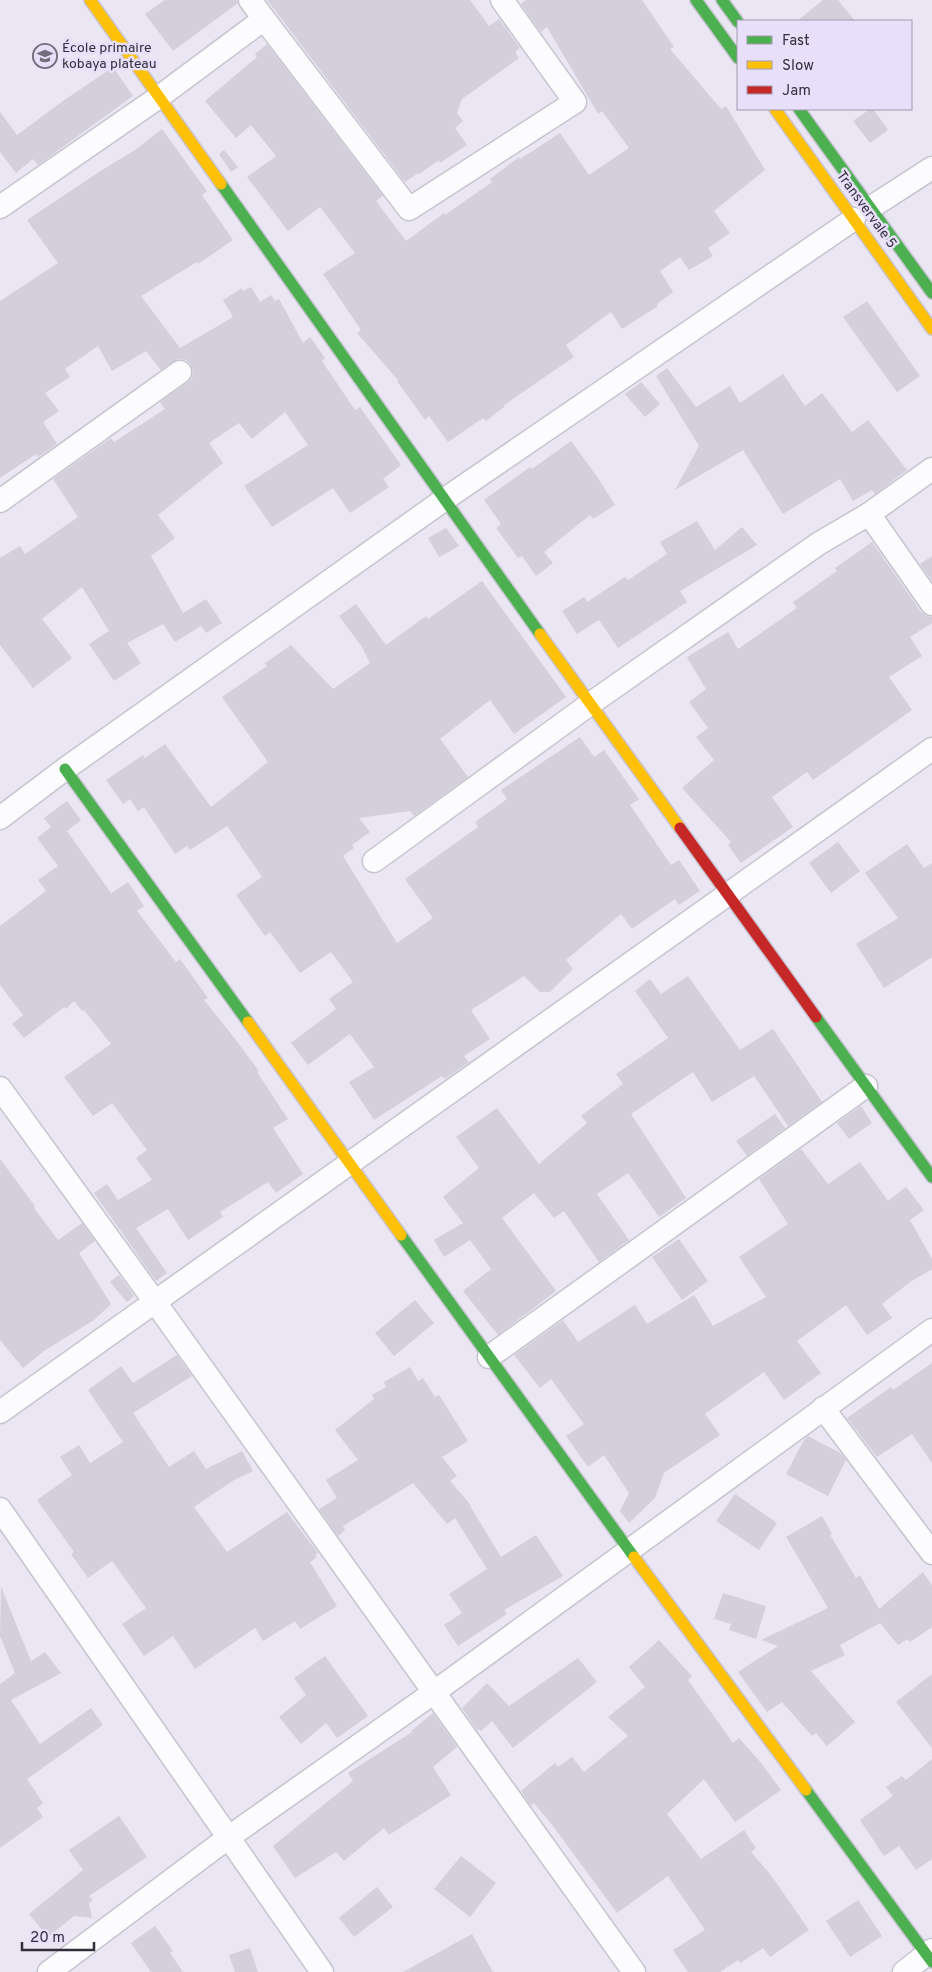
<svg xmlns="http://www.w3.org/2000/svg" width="932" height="1972" viewBox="0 0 932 1972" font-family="Overpass,sans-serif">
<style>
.building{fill:#d3cfdb}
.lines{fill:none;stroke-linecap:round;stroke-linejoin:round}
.street-casing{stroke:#c7c3cf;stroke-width:25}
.fast-casing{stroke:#c7c3cf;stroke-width:14}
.slow-casing{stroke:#c7c3cf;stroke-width:14}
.jam-casing{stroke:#c7c3cf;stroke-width:14}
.street{stroke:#fcfbfd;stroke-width:22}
.fast{stroke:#4caf50;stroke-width:11}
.slow{stroke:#ffc107;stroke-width:11}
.jam{stroke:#c62828;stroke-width:11}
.labels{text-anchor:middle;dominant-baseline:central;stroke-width:5;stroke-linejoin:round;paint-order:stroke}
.poi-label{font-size:14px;fill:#322e3b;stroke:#e8e0fa;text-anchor:start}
.street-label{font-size:14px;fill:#322e3b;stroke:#e8e0fa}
</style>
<rect width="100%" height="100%" fill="#eae6f4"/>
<g class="building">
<polygon points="165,0 237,0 238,3 173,51 145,14"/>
<polygon points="267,0 470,0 489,26 499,19 520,48 515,52 519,58 462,99 457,113 463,121 455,128 467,145 440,163 439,160 419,174 418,173 405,182"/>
<polygon points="526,0 642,0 674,47 670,49 721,109 726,106 765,170 714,211 730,233 708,248 713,256 689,270 680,257 660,271 673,292 657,304 658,306 622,329 611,312 566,345 574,357 504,405 505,406 486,421 483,418 448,442 429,416 425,420 397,381 398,380 357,333 361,330 323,274 355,253 320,207 288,231 247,177 276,156 251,125 236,138 205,101 257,57 255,54 267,44 383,196 376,201 406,241 444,213 445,215 492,182 490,179 519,157 520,159 560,133 589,175 629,148 602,111 598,114 547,27 541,32 521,4"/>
<polygon points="823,0 838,0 855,21 797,21"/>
<polygon points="113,67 133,96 38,165 33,159 16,173 0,152 0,112 17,135 63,101"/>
<polygon points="870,109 873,109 888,130 870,143 853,121"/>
<polygon points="162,129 207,191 202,195 233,240 198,264 197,262 141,296 180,348 233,317 223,300 242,288 243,291 251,287 260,302 271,295 275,301 279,299 303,343 310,337 325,358 322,361 355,410 360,407 401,465 383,479 389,487 350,513 333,488 272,527 244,486 308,445 285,412 252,439 239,423 209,443 223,463 158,515 175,538 151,556 183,613 206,599 222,623 206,633 201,626 175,642 163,624 127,643 141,663 114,681 89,644 109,631 82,587 42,619 72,658 33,688 0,645 0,558 20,546 25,554 78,517 53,479 111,438 114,442 165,409 160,402 188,382 192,378 193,371 190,364 186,360 179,359 161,370 146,351 112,371 98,346 65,369 70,377 45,393 59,411 43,422 57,444 38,457 36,454 0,478 0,301 58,263 27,220 102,170 135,150"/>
<polygon points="224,150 238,167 231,172 219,154"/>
<polygon points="867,301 920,376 897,392 843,317"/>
<polygon points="667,368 696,407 730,386 740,403 783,374 805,406 822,393 852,432 868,420 907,470 875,494 872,490 853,501 840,479 783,514 743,450 675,490 699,446 656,376"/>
<polygon points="641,382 660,404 645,417 625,394"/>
<polygon points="571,441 598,478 615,505 593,519 590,515 544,552 553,563 536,576 522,556 518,558 496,528 501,524 484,500 530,467 532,469"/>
<polygon points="697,521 715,550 742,527 757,545 680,591 687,602 618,648 599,620 577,634 562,611 584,597 587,602 625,577 628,580 667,554 660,542"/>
<polygon points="446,528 459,546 439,557 428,538"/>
<polygon points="872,542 921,612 926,616 932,617 932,623 910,637 922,656 889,677 912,710 813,780 807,772 772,797 793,827 741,863 728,845 731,842 682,788 714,760 696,737 708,728 689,702 706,689 687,657 728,632 738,649 797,608 793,602 837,571 835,568"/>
<polygon points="932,556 932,581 920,564"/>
<polygon points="482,581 566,697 514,734 490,700 440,739 468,777 414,816 410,811 359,818 370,832 352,845 354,848 343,856 397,943 433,918 405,879 478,827 475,822 507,799 501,790 580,737 594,757 604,750 639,799 630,805 671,865 679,860 700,891 679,905 675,899 632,929 621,914 566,960 573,969 550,992 540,992 524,976 471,1010 490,1039 464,1056 469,1062 445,1079 442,1076 374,1120 349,1082 374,1067 350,1034 308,1065 291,1043 336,1009 329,999 353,982 331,952 300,973 270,932 265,936 236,895 262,877 227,826 190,850 187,846 175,854 144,807 138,811 130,799 123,804 106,780 143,755 145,758 165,744 211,807 268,762 222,697 267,666 265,663 291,645 333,689 370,663 362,647 339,616 356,604 386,645 426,616 428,619"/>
<polygon points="67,801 81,820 67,831 111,893 128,882 144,906 137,911 176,962 180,959 208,998 204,1000 229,1031 259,1071 257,1072 288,1119 273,1128 303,1174 276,1193 268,1182 220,1212 223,1217 188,1240 168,1209 136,1228 167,1273 156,1281 94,1193 107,1184 118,1200 152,1180 136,1158 147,1150 112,1103 93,1116 64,1077 111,1044 84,1010 82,1011 74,1001 66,1009 64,1007 24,1038 12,1024 23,1015 0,985 0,926 46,891 38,880 58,866 37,838 51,827 44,818"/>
<polygon points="838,842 860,871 831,893 809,863"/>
<polygon points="907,844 924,868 932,863 932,957 884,988 856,944 898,918 865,873"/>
<polygon points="688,976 740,1050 773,1029 822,1102 788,1126 754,1076 712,1102 693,1072 631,1114 686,1198 659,1217 628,1173 597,1194 629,1240 599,1262 564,1211 554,1218 534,1193 502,1218 556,1291 498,1335 463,1291 491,1269 470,1240 444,1257 434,1240 463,1223 443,1197 479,1168 456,1137 497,1108 539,1164 587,1123 581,1116 623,1084 616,1074 668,1038 635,991 650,979 661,994"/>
<polygon points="861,1106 872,1123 849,1139 837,1123"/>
<polygon points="775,1114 785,1128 747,1156 736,1141"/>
<polygon points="801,1149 828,1184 860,1162 888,1201 906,1187 924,1210 910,1220 932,1259 932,1269 910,1282 882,1304 892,1318 867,1335 846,1305 797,1341 821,1373 784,1400 764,1372 705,1414 720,1435 664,1473 655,1498 629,1523 620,1511 629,1493 604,1455 588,1467 566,1436 584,1424 551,1379 540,1388 514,1355 563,1320 578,1342 635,1305 647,1324 694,1295 713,1326 766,1297 739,1257 788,1224 759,1179"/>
<polygon points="0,1159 35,1206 34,1208 58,1240 82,1223 95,1241 79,1253 111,1304 94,1320 44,1351 23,1368 0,1340"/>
<polygon points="679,1239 708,1281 682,1300 652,1257"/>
<polygon points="119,1275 134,1296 127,1302 110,1282"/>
<polygon points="415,1300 434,1323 394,1356 375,1333"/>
<polygon points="177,1355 192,1376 133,1413 169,1467 194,1451 206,1469 242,1451 253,1471 234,1480 194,1507 227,1552 287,1512 318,1553 315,1555 317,1557 310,1562 337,1606 300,1629 295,1621 263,1641 255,1628 195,1669 173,1636 144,1656 122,1624 146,1608 112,1561 88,1578 71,1554 74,1552 37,1500 72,1475 60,1457 79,1445 90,1463 123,1442 88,1390 121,1366 133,1383"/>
<polygon points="932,1363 932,1463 912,1434 877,1457 847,1418 891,1387 893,1390"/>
<polygon points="410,1367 418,1381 423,1378 435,1397 439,1395 468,1441 442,1457 457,1476 450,1481 471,1505 470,1506 501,1557 536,1535 563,1576 504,1610 507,1614 458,1646 444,1625 462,1613 449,1594 487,1569 455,1518 447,1524 413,1483 343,1526 345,1530 338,1536 319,1509 337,1498 326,1480 358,1460 335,1430 374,1399 372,1395 386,1387 384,1382"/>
<polygon points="808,1436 840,1453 846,1460 828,1496 786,1474 804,1440"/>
<polygon points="735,1494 777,1523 759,1550 716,1521"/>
<polygon points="822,1516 832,1534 830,1535 856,1578 860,1575 879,1609 923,1572 932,1585 932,1627 910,1642 907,1639 898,1645 880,1623 840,1645 845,1655 811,1671 855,1722 827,1746 816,1733 812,1736 782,1702 767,1712 738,1672 778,1646 761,1640 828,1608 786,1537"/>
<polygon points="1,1587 31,1661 45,1652 61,1673 11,1700 40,1744 91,1708 103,1725 27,1779 43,1803 37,1808 43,1817 0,1848 0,1684 15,1673 0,1636"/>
<polygon points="723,1593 766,1606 756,1639 729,1630 731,1624 714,1619"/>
<polygon points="659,1640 692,1676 688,1680 733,1743 739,1738 762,1764 781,1790 735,1822 704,1779 667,1814 701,1859 744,1830 756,1848 751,1852 770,1874 809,1930 770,1957 763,1948 740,1963 738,1960 720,1972 688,1972 673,1950 705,1930 668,1876 617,1913 553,1826 534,1803 531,1806 521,1791 555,1763 558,1767 572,1757 584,1772 628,1736 608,1717 645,1687 629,1667"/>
<polygon points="325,1656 368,1716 337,1738 326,1723 301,1744 279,1717 306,1695 294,1678"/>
<polygon points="578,1658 597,1682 513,1748 492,1721 481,1731 479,1729 478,1731 462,1708 487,1683 509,1706"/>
<polygon points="932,1674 932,1748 896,1702"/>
<polygon points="433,1713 457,1747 433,1767 451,1795 389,1835 384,1828 344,1861 336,1852 295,1878 273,1846 353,1781 348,1773 412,1732 411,1731"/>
<polygon points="932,1759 932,1859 916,1870 899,1846 884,1856 860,1820 893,1796 886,1787 902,1776 906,1780"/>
<polygon points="119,1816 147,1857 89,1896 93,1900 89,1903 92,1918 74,1916 48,1937 29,1914 83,1870 69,1850"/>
<polygon points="461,1856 496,1883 470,1917 434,1889"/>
<polygon points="377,1887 393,1907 354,1937 339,1918"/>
<polygon points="858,1900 882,1936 850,1957 826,1921"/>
<polygon points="155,1926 173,1951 170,1953 183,1972 151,1972 131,1943"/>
<polygon points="472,1934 493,1972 403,1972"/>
<polygon points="250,1948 258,1972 235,1972 229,1955"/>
</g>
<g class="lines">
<defs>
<g id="street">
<polyline points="250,0 264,19"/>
<polyline points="0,207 159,97 264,19 409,209 575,102 502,0"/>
<polyline points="870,208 932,168"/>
<polyline points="932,469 869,514 932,604"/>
<polyline points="0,501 180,372"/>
<polyline points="0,818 65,769 445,499 854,219"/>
<polyline points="374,861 590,704 818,544 869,514"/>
<polyline points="0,1088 155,1302 634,1972"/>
<polyline points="489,1357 866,1086"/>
<polyline points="823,1408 932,1553"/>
<polyline points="0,1412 932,749"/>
<polyline points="0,1509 322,1972"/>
<polyline points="49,1972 229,1837 433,1693 932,1330"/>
<polyline points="904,1972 932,1950"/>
</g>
<g id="fast">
<polyline points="696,0 738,58"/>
<polyline points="722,0 738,22"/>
<polyline points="799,109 932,293"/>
<polyline points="221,184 540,634"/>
<polyline points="65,769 248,1022"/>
<polyline points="816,1017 932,1177"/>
<polyline points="401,1235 634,1557"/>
<polyline points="806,1790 932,1962"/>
</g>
<g id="slow">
<polyline points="90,0 221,184"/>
<polyline points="775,109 932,329"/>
<polyline points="540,634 680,828"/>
<polyline points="248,1022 401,1235"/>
<polyline points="634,1557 806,1790"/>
</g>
<polyline id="jam" points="680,828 816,1017"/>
</defs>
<use href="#street" class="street-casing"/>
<use href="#fast" class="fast-casing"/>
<use href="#slow" class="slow-casing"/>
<use href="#jam" class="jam-casing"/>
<use href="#street" class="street"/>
<use href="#fast" class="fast"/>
<use href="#slow" class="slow"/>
<use href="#jam" class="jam"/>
</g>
<defs>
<symbol id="school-ring" viewBox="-11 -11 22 22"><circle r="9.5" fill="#e8e0fa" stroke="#726e7c" stroke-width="1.5"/><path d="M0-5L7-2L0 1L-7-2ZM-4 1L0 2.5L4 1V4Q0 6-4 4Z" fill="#726e7c"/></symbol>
</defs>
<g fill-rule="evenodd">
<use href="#school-ring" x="31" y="42" width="28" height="28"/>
</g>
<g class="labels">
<g class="poi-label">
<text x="62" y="48">École primaire<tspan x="62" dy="16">kobaya plateau</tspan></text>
</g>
<g class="street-label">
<text transform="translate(866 210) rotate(54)">Transvervale 5</text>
</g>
</g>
<rect x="737" y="20" width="175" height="90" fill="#e8e0fa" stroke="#9f99ae"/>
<rect x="747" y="36" width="25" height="8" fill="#4caf50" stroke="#9f99ae"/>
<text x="782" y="45" font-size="15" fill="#322e3b">Fast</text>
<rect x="747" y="61" width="25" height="8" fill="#ffc107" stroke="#9f99ae"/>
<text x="782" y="70" font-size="15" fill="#322e3b">Slow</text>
<rect x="747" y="86" width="25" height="8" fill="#c62828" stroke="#9f99ae"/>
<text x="782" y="95" font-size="15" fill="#322e3b">Jam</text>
<path d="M22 1942v8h72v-8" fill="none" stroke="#322e3b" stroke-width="2.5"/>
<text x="30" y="1942" font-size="15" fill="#322e3b" stroke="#e8e0fa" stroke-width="4" paint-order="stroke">20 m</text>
</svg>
